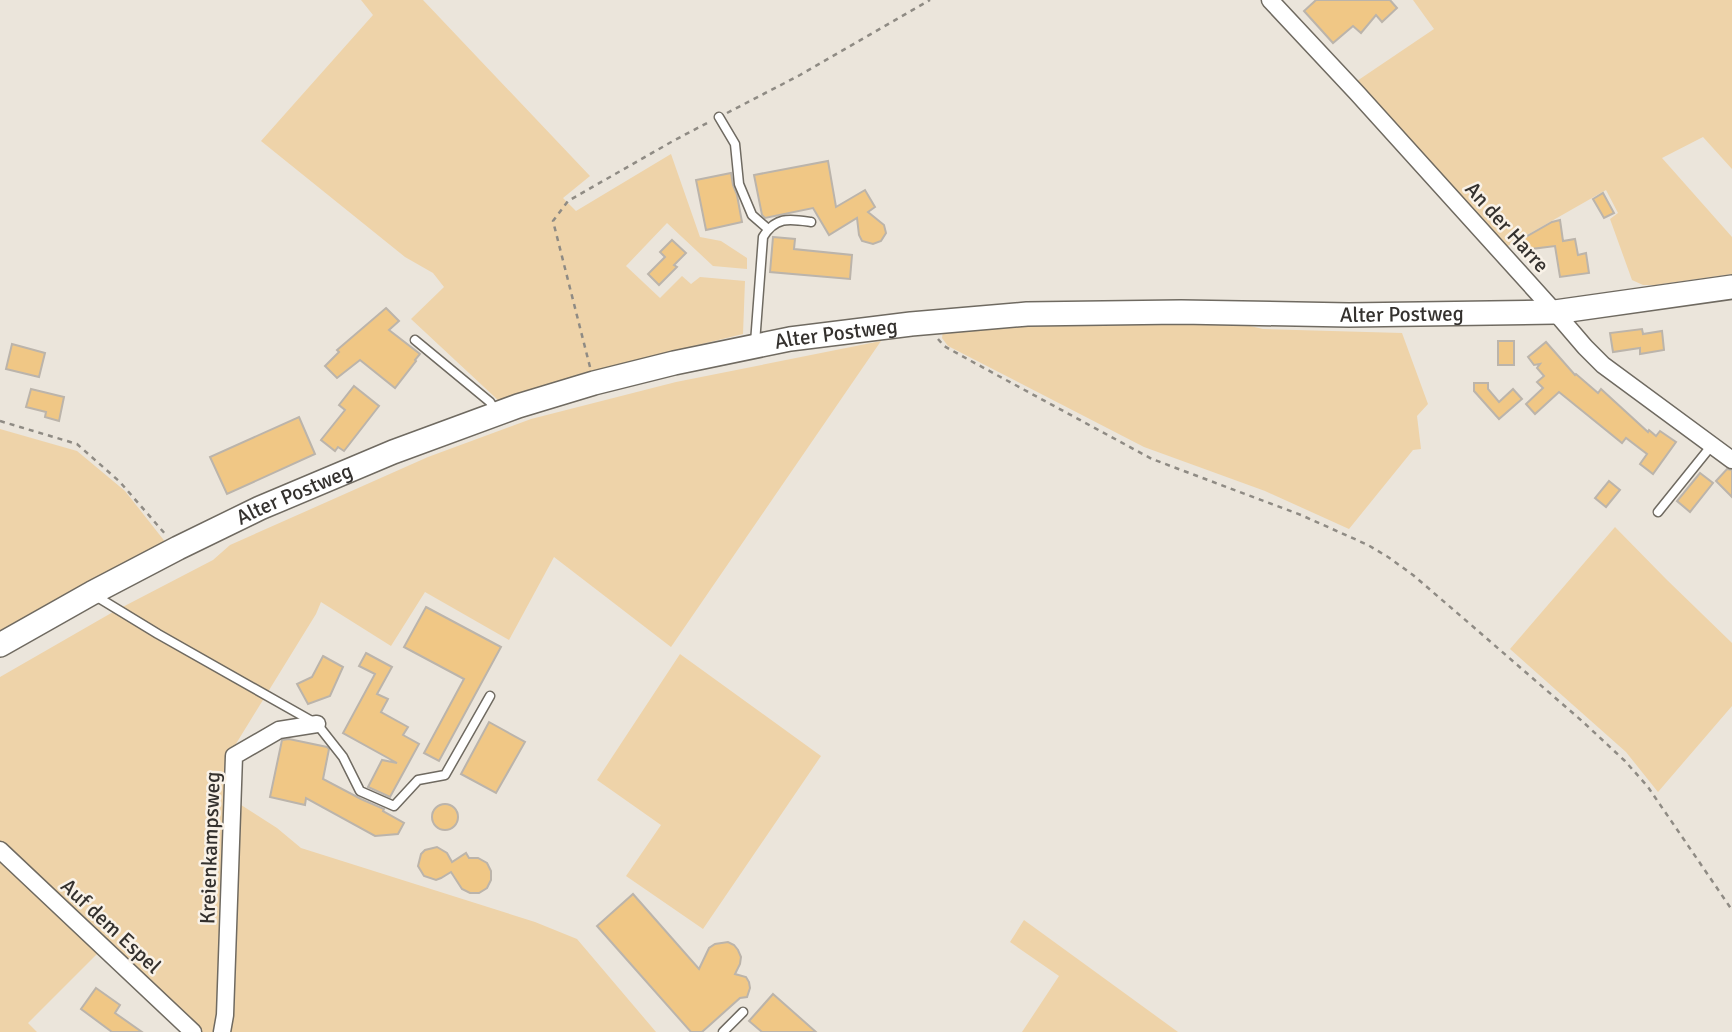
<svg xmlns="http://www.w3.org/2000/svg" width="1732" height="1032" viewBox="0 0 1732 1032" font-family="Signika,sans-serif">
<style>
.green{fill:#eed3a9}
.building{fill:#f0c785;stroke:#bbb4ab;stroke-width:2}
.lines{fill:none;stroke-linecap:round;stroke-linejoin:round}
.service-casing{stroke:#6f6a61;stroke-width:11}
.minor-casing{stroke:#6f6a61;stroke-width:19}
.secondary-casing{stroke:#6f6a61;stroke-width:26}
.path{stroke:#8f8b84;stroke-width:2.5;stroke-dasharray:5 5;stroke-linecap:butt}
.service{stroke:#fff;stroke-width:8}
.minor{stroke:#fff;stroke-width:16}
.secondary{stroke:#fff;stroke-width:23}
.labels{text-anchor:middle;dominant-baseline:central;stroke-width:5;stroke-linejoin:round;paint-order:stroke}
.street-label{font-size:21px;fill:#34312e;stroke:#f9f2e8}
</style>
<rect width="100%" height="100%" fill="#ebe5db"/>
<g class="green">
<polygon points="361,0 423,0 590,176 563,198 576,211 671,154 700,237 721,241 747,258 747,269 713,266 667,223 626,266 660,298 682,276 691,284 700,277 745,281 743,334 583,373 499,401 411,319 444,287 433,273 405,257 261,141 373,15"/>
<polygon points="1413,0 1732,0 1732,169 1703,137 1662,158 1732,237 1732,274 1655,285 1643,285 1632,280 1610,219 1618,213 1606,190 1506,247 1354,83 1434,29"/>
<polygon points="1237,323 1263,329 1402,333 1428,404 1417,416 1421,449 1413,450 1349,529 1265,491 1144,447 948,346 942,338 943,331 952,325"/>
<polygon points="881,341 671,647 554,557 509,640 425,592 391,646 321,602 316,614 234,747 228,758 218,1032 200,1032 0,842 0,677 113,612 213,560 230,545 428,457 531,419 676,382"/>
<polygon points="0,429 77,451 125,491 170,548 0,638"/>
<polygon points="1615,527 1666,579 1732,643 1732,706 1658,792 1626,752 1510,649"/>
<polygon points="680,654 821,756 703,929 626,876 661,825 597,780"/>
<polygon points="238,803 277,828 301,848 535,922 577,939 656,1032 230,1032"/>
<polygon points="0,855 101,950 28,1023 37,1032 0,1032"/>
<polygon points="1024,920 1178,1032 1022,1032 1059,976 1010,942"/>
</g>
<g class="building">
<polygon points="1316,0 1390,0 1397,8 1382,22 1376,15 1361,33 1353,26 1333,43 1304,11"/>
<polygon points="828,161 836,207 865,190 875,207 868,212 884,225 886,233 881,241 873,244 862,241 859,235 857,218 829,235 813,208 765,218 762,215 754,175"/>
<polygon points="731,173 733,185 737,195 742,222 706,230 696,180"/>
<polygon points="1603,193 1614,213 1604,218 1593,199"/>
<polygon points="1560,220 1563,241 1575,239 1578,255 1586,253 1589,273 1560,277 1555,246 1523,250 1522,239 1552,222"/>
<polygon points="773,237 795,239 794,249 852,255 850,279 770,272"/>
<polygon points="672,240 686,253 674,265 677,267 659,285 648,274 665,257 660,252"/>
<polygon points="386,308 399,321 389,330 420,354 415,360 416,361 395,388 360,360 337,378 325,366 339,352 337,350"/>
<polygon points="1642,329 1643,334 1662,331 1664,350 1640,354 1640,348 1613,352 1610,333"/>
<rect x="1498" y="341" width="16" height="24"/>
<polygon points="1546,342 1575,375 1576,374 1598,393 1601,389 1648,432 1649,430 1656,436 1660,431 1676,442 1653,474 1640,464 1647,454 1626,438 1622,443 1559,392 1535,414 1526,404 1543,388 1537,382 1544,376 1537,368 1540,364 1534,365 1528,357"/>
<polygon points="12,344 45,353 39,377 6,369"/>
<polygon points="1474,383 1488,383 1488,389 1499,402 1513,389 1522,399 1499,419 1474,391"/>
<polygon points="354,386 379,406 344,451 338,447 335,451 321,440 345,410 339,405"/>
<polygon points="31,389 64,397 59,421 45,417 46,412 26,407"/>
<polygon points="299,417 315,454 227,494 210,457"/>
<polygon points="1727,469 1732,470 1732,497 1716,481"/>
<polygon points="1700,473 1713,483 1690,512 1677,501"/>
<polygon points="1609,481 1620,490 1606,507 1595,498"/>
<polygon points="426,607 501,647 439,761 424,753 464,679 404,647"/>
<polygon points="366,653 392,667 377,694 388,699 381,712 408,727 403,735 419,744 390,797 368,787 382,760 397,763 343,733 375,674 359,666"/>
<polygon points="323,656 343,667 330,696 308,704 297,684 312,677"/>
<polygon points="489,722 525,742 496,793 461,774"/>
<polygon points="289,739 327,747 329,749 323,779 361,799 384,809 383,811 404,823 398,834 375,836 306,798 305,805 270,797 282,740"/>
<circle cx="445" cy="817" r="13"/>
<polygon points="437,847 447,853 452,862 466,853 469,858 478,858 487,863 491,871 491,880 487,888 479,893 470,893 462,889 451,872 441,878 436,880 424,876 418,866 421,854 425,850"/>
<polygon points="633,894 699,969 709,948 715,944 728,942 734,945 738,950 741,957 740,964 735,974 746,977 749,982 750,988 747,997 740,998 702,1032 691,1032 597,926"/>
<polygon points="96,988 120,1005 115,1013 142,1032 112,1032 81,1009"/>
<polygon points="773,994 816,1032 762,1032 749,1021"/>
</g>
<g class="lines">
<defs>
<g id="service">
<polyline points="719,117 735,144 739,184 752,215 768,229"/>
<polyline points="415,340 490,402 496,412"/>
<path d="M755,343L763,237C776,216 790,219 811,222"/>
<polyline points="1658,512 1712,445"/>
<polyline points="94,595 158,634 317,724 343,757 360,791 394,806 418,780 445,775 490,696"/>
<polyline points="723,1032 743,1012"/>
</g>
<g id="minor">
<polyline points="1270,0 1357,93 1555,312 1585,347 1603,365 1732,460"/>
<polyline points="0,850 193,1032"/>
<polyline points="222,1032 225,1015 234,756 279,730 317,724"/>
</g>
<g id="secondary">
<path id="s1" d="M0,645L92,593L178,548L260,508L393,452L518,406L594,383L674,363L790,339L911,324L1027,314L1181,312L1349,315L1555,312L1732,287"/>
</g>
</defs>
<use href="#service" class="service-casing"/>
<use href="#minor" class="minor-casing"/>
<use href="#secondary" class="secondary-casing"/>
<g class="path">
<polyline points="727,113 800,75 930,0"/>
<polyline points="938,339 944,346 971,361 1152,459 1301,515 1368,545 1388,557 1413,575 1470,624 1582,721 1625,761 1648,787 1732,910"/>
<polyline points="590,367 553,221 568,201 673,141 709,122"/>
<polyline points="0,421 77,444 120,482 166,535"/>
</g>
<use href="#service" class="service"/>
<use href="#minor" class="minor"/>
<use href="#secondary" class="secondary"/>
</g>
<g class="labels">
<g class="street-label">
<text transform="translate(1507 227) rotate(48)">An der Harre</text>
<text stroke="none"><textPath href="#s1" startOffset="1465">Alter Postweg</textPath></text>
<text stroke="none"><textPath href="#s1" startOffset="898">Alter Postweg</textPath></text>
<text stroke="none"><textPath href="#s1" startOffset="331">Alter Postweg</textPath></text>
<text transform="translate(210 848) rotate(-88)">Kreienkampsweg</text>
<text transform="translate(111 926) rotate(43)">Auf dem Espel</text>
</g>
</g>
</svg>
